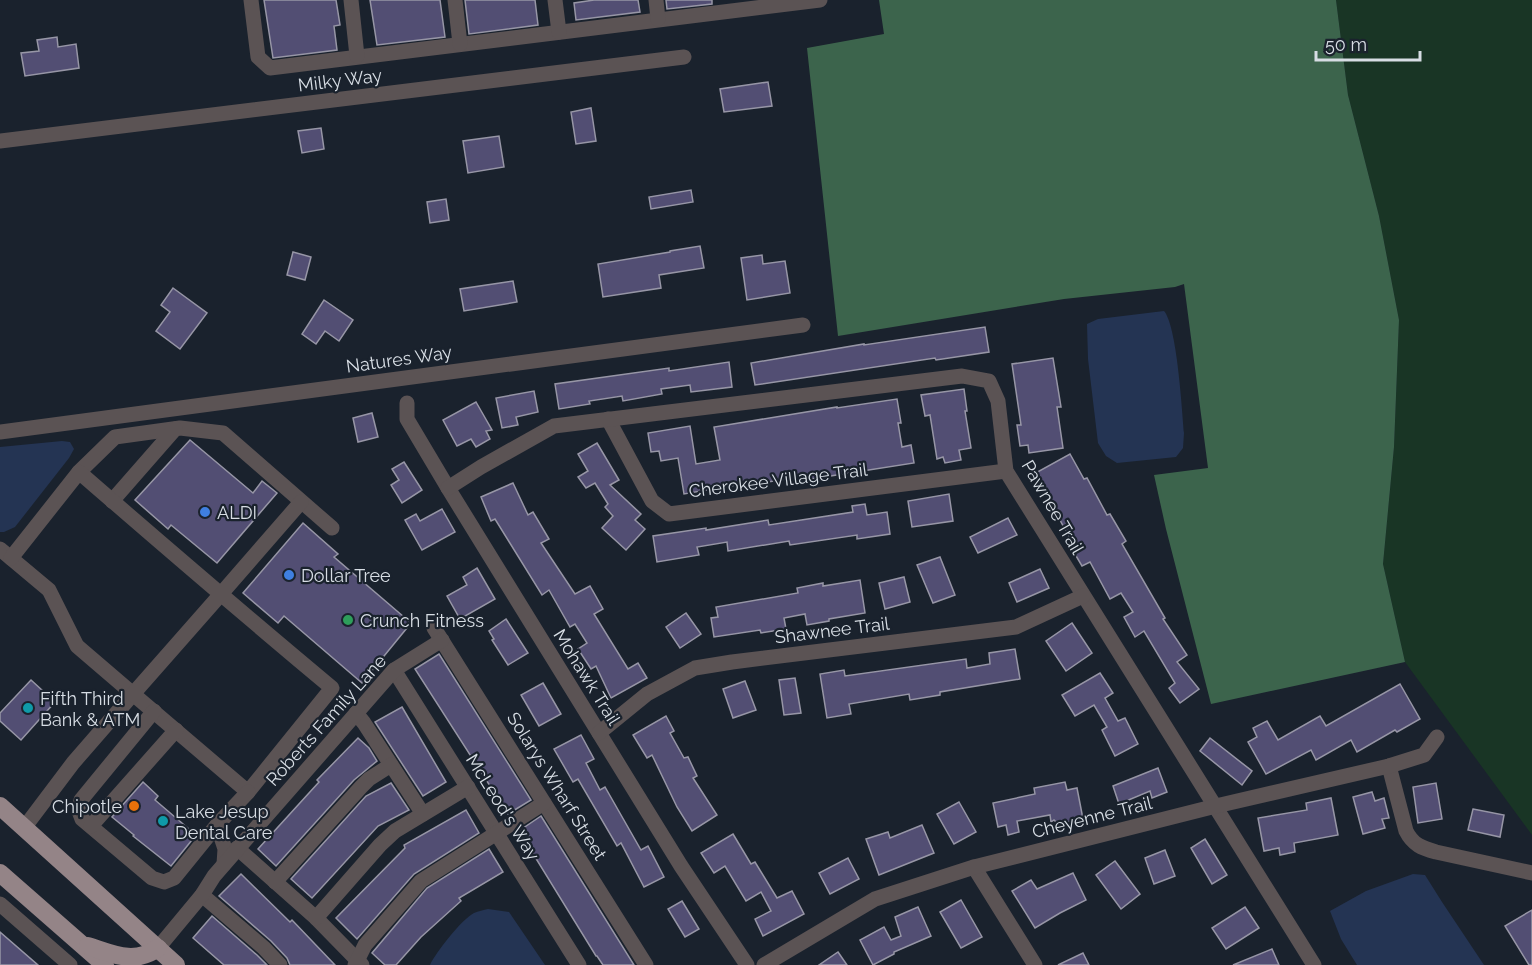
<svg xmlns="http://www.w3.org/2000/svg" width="1532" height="965" viewBox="0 0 1532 965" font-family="Raleway,sans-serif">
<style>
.green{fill:#193525}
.forest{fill:#3c644c}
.water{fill:#243453}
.building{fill:#524e73;stroke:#9796a6;stroke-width:1.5}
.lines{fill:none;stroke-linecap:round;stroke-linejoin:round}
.minor{stroke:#5b5354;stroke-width:15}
.major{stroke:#948487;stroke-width:18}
.shop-dot{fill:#3f7fe0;stroke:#1a222d;stroke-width:2}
.leisure-dot{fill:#2e9e5b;stroke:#1a222d;stroke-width:2}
.culture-dot{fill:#0f9aa8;stroke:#1a222d;stroke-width:2}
.food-dot{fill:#e8710a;stroke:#1a222d;stroke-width:2}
.labels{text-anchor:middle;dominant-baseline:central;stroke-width:4.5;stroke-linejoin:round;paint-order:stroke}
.street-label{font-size:18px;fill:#d7dde4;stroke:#1a222d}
.poi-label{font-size:18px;fill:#d7dde4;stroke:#1a222d;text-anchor:start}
</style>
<rect width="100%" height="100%" fill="#1a222d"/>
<polygon class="green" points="1336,0 1532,0 1532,835 1405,662 1383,564 1394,447 1399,320 1379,216 1348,95"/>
<polygon class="forest" points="879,0 1336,0 1348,95 1379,216 1399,320 1394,447 1383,564 1405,662 1211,704 1166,529 1154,475 1208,468 1184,284 1175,287 1064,299 838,336 807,48 884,34"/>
<g class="water">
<path d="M1164,311C1177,326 1182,409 1184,433L1183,448L1176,457L1117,463L1106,456L1098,443L1088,359L1087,324L1098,319Z"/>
<polygon points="62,441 70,442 74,449 69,458 15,527 4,532 0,532 0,447"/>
<polygon points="1413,874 1425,875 1442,902 1484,965 1357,965 1341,939 1330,911 1366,891"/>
<path d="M488,909L509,912L545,965H430C436,952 462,919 474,913C478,911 484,910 488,909Z"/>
</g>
<g class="building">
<polygon points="264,0 336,0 340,25 334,26 337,50 273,58"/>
<polygon points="370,0 440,0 445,37 377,45"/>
<polygon points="465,0 535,0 538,25 469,34"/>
<polygon points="594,0 638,0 640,12 576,20 574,3"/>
<polygon points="666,0 712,0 712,4 667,9"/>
<polygon points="57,37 58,47 76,44 79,68 25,76 21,53 39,51 37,40"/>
<polygon points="768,82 772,106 724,112 720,89"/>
<polygon points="591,108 596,141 576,144 571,112"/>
<polygon points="321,128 324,149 302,153 298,131"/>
<polygon points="499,136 504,167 468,173 463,141"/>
<polygon points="691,190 693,202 651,209 649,197"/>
<polygon points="446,199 449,220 430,223 427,202"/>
<polygon points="700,246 704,268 659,275 661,288 603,297 598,264 670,252 670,251"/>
<polygon points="293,252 311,257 305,280 287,275"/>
<polygon points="762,255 763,264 785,261 790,293 747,300 741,258"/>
<polygon points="513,281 517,302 464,311 460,289"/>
<polygon points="173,288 207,313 180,349 156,331 170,312 161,305"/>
<polygon points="324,300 353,320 339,341 325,331 316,344 302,334"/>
<polygon points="985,327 989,352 936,360 935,358 755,385 751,363 864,344 864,345"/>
<polygon points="1053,358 1061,407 1057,407 1063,448 1029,453 1028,445 1020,446 1017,425 1021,425 1012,364"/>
<polygon points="729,362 732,387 691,392 690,385 661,389 662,394 623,401 622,396 589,401 590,404 559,409 555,384 669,368 669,371"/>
<polygon points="964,389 967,411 965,411 971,448 959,450 961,460 945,463 943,457 937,459 930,415 925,416 921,395"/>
<polygon points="534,391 538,412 516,417 518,425 502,428 496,398"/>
<polygon points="897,399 901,423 898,423 902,447 911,445 914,463 798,481 798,477 737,487 736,485 684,494 678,458 661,461 659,451 651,452 648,433 690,426 696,464 720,460 714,427 837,407 837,408"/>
<polygon points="476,402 492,430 486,431 490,439 476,447 471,439 457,446 443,420"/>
<polygon points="372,413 378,437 358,442 353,418"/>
<polygon points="190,440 253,493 262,481 277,493 217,563 171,525 168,529 135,500"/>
<polygon points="597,443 619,480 610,485 641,514 635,520 645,529 626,550 602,528 613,516 605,507 608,504 595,483 586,488 578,477 588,471 578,454"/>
<polygon points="1070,454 1084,479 1087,478 1107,515 1110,514 1126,541 1122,544 1165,618 1163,619 1187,655 1177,662 1199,689 1180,703 1169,688 1175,683 1144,631 1135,637 1124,617 1133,612 1121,593 1110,599 1090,562 1082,566 1066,539 1069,537 1045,492 1042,493 1032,475"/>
<polygon points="404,462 422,490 402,503 391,485 399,480 392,469"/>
<polygon points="513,483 528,515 533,512 549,539 541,543 575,594 590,586 603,609 594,614 628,669 638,663 647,678 611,698 596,666 591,669 578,649 587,643 575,624 570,627 549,590 542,595 495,519 491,521 481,497"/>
<polygon points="949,494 953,521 912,527 908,501"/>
<polygon points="865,504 867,515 887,512 890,534 857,539 857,535 790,545 789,541 728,551 727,542 697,547 699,555 657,562 653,536 706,528 706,530 768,520 769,525 853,512 852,506"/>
<polygon points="442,509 455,532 422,550 405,520 416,514 420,521"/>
<polygon points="1008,518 1017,535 978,553 970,537"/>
<polygon points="303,523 338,554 334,557 411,623 362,683 284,616 278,623 243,593"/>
<polygon points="940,557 955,595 933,603 917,565"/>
<polygon points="477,568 495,599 460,619 447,596 467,585 463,577"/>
<polygon points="1040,569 1049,588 1017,602 1009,583"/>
<polygon points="904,577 910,602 885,609 879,583"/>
<polygon points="860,580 865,613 829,619 829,621 807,625 805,614 784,618 786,629 761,633 760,630 714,637 711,618 718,617 716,607 798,593 797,588 823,583 823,586"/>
<polygon points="686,613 701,634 680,648 666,627"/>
<polygon points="506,619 528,653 508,665 492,640 494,639 489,631"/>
<polygon points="1072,623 1092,653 1066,671 1046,641"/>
<polygon points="1015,649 1020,679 940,692 940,695 910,700 909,694 849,704 851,714 827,718 820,674 844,670 845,676 966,659 967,668 990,664 989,653"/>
<polygon points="439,654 531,800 508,814 415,669"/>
<polygon points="1100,673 1113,693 1105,698 1118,721 1125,718 1138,744 1115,756 1102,730 1107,727 1094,705 1075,716 1062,695"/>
<polygon points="795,678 801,713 784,715 779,680"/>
<polygon points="31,680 55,702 21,740 0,721 0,713"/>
<polygon points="745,681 756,710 733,718 723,689"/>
<polygon points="543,683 561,714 539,726 521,695"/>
<polygon points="1400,684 1420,719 1397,732 1395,730 1357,752 1351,740 1316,760 1311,750 1266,774 1248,742 1257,737 1253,728 1267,721 1278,740 1320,716 1326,726"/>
<polygon points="402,707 446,782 423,796 375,722"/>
<polygon points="666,716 674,731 670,733 684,758 688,757 697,776 693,778 717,815 692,831 677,807 652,755 647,758 633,735"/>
<polygon points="581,735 594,759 586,763 600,790 605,787 641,850 648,846 664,877 644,887 621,843 617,846 578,779 573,782 554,749"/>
<polygon points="358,738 369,748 377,761 354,780 276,866 258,849 319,782 317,780"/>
<polygon points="1210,738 1252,771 1242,785 1200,751"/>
<polygon points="1158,768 1167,792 1152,798 1150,791 1119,804 1113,786"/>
<polygon points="143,782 158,796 155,800 196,835 171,866 133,836 134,835 112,817"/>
<polygon points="1065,782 1067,790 1077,788 1083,819 1058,824 1054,820 1051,822 1050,815 1017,821 1019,832 1008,835 1006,825 998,827 993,803 1035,794 1034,788"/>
<polygon points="391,783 409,810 378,826 312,898 291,879 366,796"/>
<polygon points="1436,783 1442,819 1418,823 1413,787"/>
<polygon points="1372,792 1375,801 1384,798 1389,818 1382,819 1385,828 1363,834 1353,797"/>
<polygon points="1331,798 1338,835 1294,843 1295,852 1280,855 1279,848 1264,851 1258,818 1307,810 1306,803"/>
<polygon points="959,802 976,832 954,844 937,814"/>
<polygon points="1473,809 1504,815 1500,837 1468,830"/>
<polygon points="466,810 479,833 414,874 357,939 336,918 405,848 404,845"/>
<polygon points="541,816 634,965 603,965 597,956 596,956 519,831"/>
<polygon points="922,825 934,853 879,875 866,839 888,832 890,838"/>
<polygon points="733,834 751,864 755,862 777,898 792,891 804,914 763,936 755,919 771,911 761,892 746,901 725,866 714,873 701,853"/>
<polygon points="1205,839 1227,875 1212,884 1191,848"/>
<polygon points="489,849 503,872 459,898 461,901 421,937 396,965 385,965 372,953 427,888"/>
<polygon points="1165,850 1175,876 1154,884 1145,858"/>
<polygon points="848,858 859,879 830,894 819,873"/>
<polygon points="1115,861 1140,894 1121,909 1096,875"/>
<polygon points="1073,873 1086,900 1060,913 1035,928 1012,891 1031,880 1037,889"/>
<polygon points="241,874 290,922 292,920 335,965 290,965 287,958 271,941 219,896"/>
<polygon points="961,900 982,937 961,948 940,912"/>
<polygon points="682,901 699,929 685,937 668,909"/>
<polygon points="918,907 931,936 894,952 894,954 873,965 860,940 884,927 891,940 901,936 895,917"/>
<polygon points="1245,907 1259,928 1226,949 1212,928"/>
<polygon points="1532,910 1532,965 1529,965 1505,926"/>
<polygon points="212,916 257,955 267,965 224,965 193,938"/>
<polygon points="0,932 38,965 0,965"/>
<polygon points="1272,949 1279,965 1233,965"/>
<polygon points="838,952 847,965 819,965"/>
<polygon points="1083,953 1089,965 1058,965"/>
</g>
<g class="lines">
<g class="minor">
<polyline points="251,0 258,57 270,68 820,0"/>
<polyline points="351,0 357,56"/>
<polyline points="455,0 460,44"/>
<polyline points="555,0 559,32"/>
<polyline points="656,0 658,19"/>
<polyline points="0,141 684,57"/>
<polyline points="407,403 407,419 448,488 681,866 747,965"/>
<polyline points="608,419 652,501 669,514 1006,471"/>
<polyline points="0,432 803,325"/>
<polyline points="79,472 115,437 180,428 223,433 332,528"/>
<polyline points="448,488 481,467 554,426 962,376 989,381 998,401 1006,471 1314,965"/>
<polyline points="112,501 175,429"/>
<polyline points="0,549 49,590 77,646 133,694 73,763 24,828"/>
<path d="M11,558L79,472C163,545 247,617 332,688L248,792L133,694L221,594L301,502"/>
<polyline points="434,628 646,965"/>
<polyline points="394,670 579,965"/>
<polyline points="154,711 81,800 79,811 82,819 152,878 164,882 174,878 217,825 248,792"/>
<polyline points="356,713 364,723 423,814"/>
<polyline points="599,733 647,694 695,668 732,662 1016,627 1083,596"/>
<path d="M1389,766L1406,831C1413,845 1422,848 1436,852L1532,873"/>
<polyline points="217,825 225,849 224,864"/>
<polyline points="91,826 176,730"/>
<polyline points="237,848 316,918 362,965"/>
<polyline points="974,867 1035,965"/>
<polyline points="275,882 361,787 369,779 391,765"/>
<polyline points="202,895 264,948 280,965"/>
<polyline points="0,904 70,965"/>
<polyline points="316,918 380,845 395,831 468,787"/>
<polyline points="158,948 202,895 214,876 394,670 442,640"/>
<polyline points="355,965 365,945 421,881 544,803"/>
<polyline points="764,965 875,899 974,867 1216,806 1389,766 1424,755 1437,737"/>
</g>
<g class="major">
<polyline points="0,806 176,965"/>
<polyline points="0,873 105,965"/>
<path d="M88,946C113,954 134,965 158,948"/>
</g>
</g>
<g class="shop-dot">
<circle cx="205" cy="512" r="6"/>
<circle cx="289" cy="575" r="6"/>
</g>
<circle class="leisure-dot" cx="348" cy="620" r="6"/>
<g class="culture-dot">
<circle cx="28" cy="708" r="6"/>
<circle cx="163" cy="821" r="6"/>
</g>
<circle class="food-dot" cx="134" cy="806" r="6"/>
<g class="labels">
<g class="street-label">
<text transform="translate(340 80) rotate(-7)">Milky Way</text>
<text transform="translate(399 359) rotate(-8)">Natures Way</text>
<text transform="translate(778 480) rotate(-7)">Cherokee Village Trail</text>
<text transform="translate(1053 507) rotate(60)">Pawnee Trail</text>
<text transform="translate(832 630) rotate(-7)">Shawnee Trail</text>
<text transform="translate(587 677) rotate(58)">Mohawk Trail</text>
<text transform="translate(326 720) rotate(-48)">Roberts Family Lane</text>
<text transform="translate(557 786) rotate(58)">Solarys Wharf Street</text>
<text transform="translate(503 807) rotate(58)">McLeod's Way</text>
<text transform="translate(1092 817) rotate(-14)">Cheyenne Trail</text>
</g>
<g class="poi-label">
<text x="217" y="512">ALDI</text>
<text x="301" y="575">Dollar Tree</text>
<text x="360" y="620">Crunch Fitness</text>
<text x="40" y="698">Fifth Third<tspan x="40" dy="21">Bank &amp; ATM</tspan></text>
<text x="122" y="806" text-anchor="end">Chipotle</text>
<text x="175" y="811">Lake Jesup<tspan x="175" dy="21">Dental Care</tspan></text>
</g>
</g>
<path d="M1316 51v9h104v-9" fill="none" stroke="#d7dde4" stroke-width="3"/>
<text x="1325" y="51" font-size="18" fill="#d7dde4" stroke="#1a222d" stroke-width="4.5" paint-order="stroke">50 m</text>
</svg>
